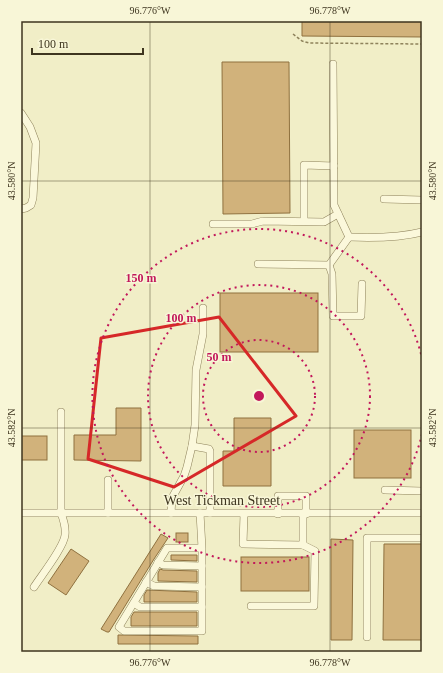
<svg xmlns="http://www.w3.org/2000/svg" width="443" height="673" viewBox="0 0 443 673" font-family="'Times New Roman',serif">
<style>
.building{fill:#d1b27b;stroke:#8f713f}
.lines{fill:none;stroke-linecap:round;stroke-linejoin:round}
.minor-casing{stroke:#8e825b;stroke-width:8}
.path{stroke:#8e825b;stroke-width:1.5;stroke-dasharray:3 2;stroke-linecap:butt}
.minor{stroke:#fbf8db;stroke-width:7}
.marked{fill:none;stroke:#d62828;stroke-width:3;stroke-linejoin:round}
.ticks{fill:none;stroke:#3e351f;stroke-width:1;stroke-opacity:0.45}
.ring{fill:none;stroke:#c2185b;stroke-width:2;stroke-dasharray:2 4}
.labels{text-anchor:middle;dominant-baseline:central;stroke-width:3;stroke-linejoin:round;paint-order:stroke}
.street-label{font-size:14px;fill:#3e351f;stroke:#f8f6d7}
.centre{fill:#c2185b;stroke:#f8f6d7;stroke-width:2}
.ring-label{font-size:12px;text-anchor:middle;font-weight:bold;fill:#c2185b;stroke:#f8f6d7;stroke-width:3;stroke-linejoin:round;paint-order:stroke}
.neatline{fill:none;stroke:#3e351f;stroke-width:1.5}
.ticks-label{font-size:10px;text-anchor:middle;fill:#3e351f}
</style>
<rect width="100%" height="100%" fill="#f1eec7"/>
<g class="building">
<polygon points="302,21 422,21 422,37 302,36"/>
<polygon points="222,62 289,62 290,213 223,214"/>
<rect x="220" y="293" width="98" height="59"/>
<polygon points="116,408 141,408 141,461 74,460 74,435 116,435"/>
<polygon points="234,418 271,418 271,486 223,486 223,451 234,451"/>
<rect x="354" y="430" width="57" height="48"/>
<rect x="21" y="436" width="26" height="24"/>
<rect x="176" y="533" width="12" height="9"/>
<polygon points="161,534 168,538 154,559 109,632 107,632 101,629"/>
<polygon points="331,539 353,540 352,640 331,640"/>
<polygon points="384,544 422,544 422,640 383,640"/>
<polygon points="71,549 89,561 66,595 48,583"/>
<polygon points="171,555 197,555 197,561 171,560"/>
<rect x="241" y="557" width="68" height="34"/>
<polygon points="160,569 163,570 197,571 197,582 158,581 158,573"/>
<polygon points="147,590 197,592 197,602 144,602 144,595"/>
<polygon points="134,612 197,612 197,626 131,626 131,617"/>
<polygon points="118,635 198,636 198,644 118,644"/>
</g>
<g class="lines">
<defs>
<g id="minor">
<polyline points="333,64 334,205 349,237"/>
<polyline points="21,113 30,127 36,143 33,198 31,205 26,208 21,209"/>
<polyline points="384,199 422,200"/>
<polyline points="304,221 304,165 334,166"/>
<polyline points="213,224 252,224 263,221 324,222 338,214"/>
<path d="M349,237C373,238 398,238 422,232"/>
<polyline points="258,264 329,265 349,237"/>
<polyline points="329,265 332,274 333,316 361,316 362,284"/>
<polyline points="192,446 209,449 210,451 210,513"/>
<polyline points="385,490 422,491"/>
<polyline points="21,513 422,513"/>
<polyline points="108,513 108,480"/>
<polyline points="171,513 172,498 184,476 187,467 192,446 195,425 196,370 203,334 203,308"/>
<polyline points="200,513 202,548 202,631 124,631 119,627 167,548 202,548"/>
<polyline points="244,514 243,544 303,545 303,514"/>
<polyline points="278,514 278,496 306,496 306,514"/>
<polyline points="158,562 163,565 202,566"/>
<polyline points="146,582 154,586 202,587"/>
<path d="M34,587C41,576 64,547 65,535C66,527 64,521 61,513V412"/>
<polyline points="134,603 140,607 202,607"/>
<polyline points="251,606 314,606 315,551 303,545"/>
<polyline points="367,637 367,538 422,538"/>
</g>
</defs>
<use href="#minor" class="minor-casing"/>
<polyline class="path" points="293,34 302,41 309,43 422,44"/>
<use href="#minor" class="minor"/>
</g>
<path class="marked" d="M219,317L296,416L174,487L88,459L101,338Z"/>
<path class="ticks" d="M150,21V652M330,21V652M21,181H422M21,428H422"/>
<g class="ring">
<circle cx="259" cy="396" r="56"/>
<circle cx="259" cy="396" r="111"/>
<path d="M422 434A167 167 0 1 1 422 358"/>
</g>
<g class="labels">
<g class="street-label">
<text x="222" y="500">West Tickman Street</text>
</g>
</g>
<circle cx="259" cy="396" r="6" class="centre"/>
<g class="ring-label">
<text x="141" y="282">150 m</text>
<text x="181" y="322">100 m</text>
<text x="219" y="361">50 m</text>
</g>
<rect width="443" height="673" fill="none" stroke="#f8f6d7" stroke-width="44"/>
<path d="M32 48v6h111v-6" fill="none" stroke="#3e351f" stroke-width="2"/>
<text x="38" y="48" font-size="12" fill="#3e351f" stroke="#f8f6d7" stroke-width="3" paint-order="stroke">100 m</text>
<rect x="22" y="22" width="399" height="629" class="neatline"/>
<g class="ticks-label">
<text x="150" y="14">96.776°W</text>
<text x="330" y="14">96.778°W</text>
<text transform="translate(432 181) rotate(-90)" y="4">43.580°N</text>
<text transform="translate(11 181) rotate(-90)" y="4">43.580°N</text>
<text transform="translate(11 428) rotate(-90)" y="4">43.582°N</text>
<text transform="translate(432 428) rotate(-90)" y="4">43.582°N</text>
<text x="150" y="666">96.776°W</text>
<text x="330" y="666">96.778°W</text>
</g>
</svg>
